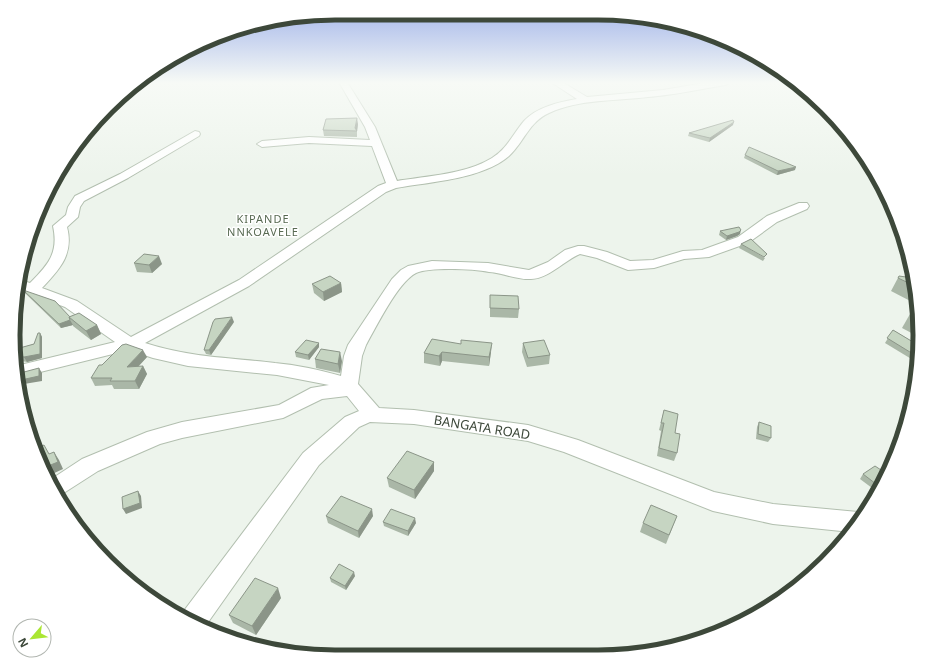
<svg xmlns="http://www.w3.org/2000/svg" width="933" height="670" viewBox="0 0 933 670" font-family="'Noto Sans',sans-serif">
<style>
.lines{fill:none;stroke-linecap:round;stroke-linejoin:round}
.minor-casing{stroke:#b2bfaf;stroke-width:2}
.minor{fill:#fff;fill-rule:evenodd}
.wall{fill:#aab7a7}
.shaded-wall{fill:#8b9588}
.building{fill:#c6d5c2;stroke:#8b9588}
.labels{text-anchor:middle;dominant-baseline:central;stroke-width:3;stroke-linejoin:round;paint-order:stroke}
.far-quarter-label{font-size:11px;letter-spacing:1px;fill:#586a52;stroke:#fff}
.near-street-label{font-size:13px;fill:#3d483a;stroke:#fff}
.rim{fill:none;stroke:#3d483a;stroke-width:5}
</style>
<rect width="100%" height="100%" fill="#edf4ec"/>
<g class="lines">
<defs>
<path id="minor" d="M339,82H347L375,127L397,181C427,176 466,174 492,158C507,149 513,134 524,121C537,107 559,102 577,99L551,82H562L587,97L663,90L710,82H730L726,85C700,89 674,95 648,97C615,101 579,99 549,113C529,122 524,142 509,156C483,179 429,182 396,188L386,192L249,286L145,343C187,357 232,358 275,363C297,365 320,370 341,376L344,356L348,345L392,279L401,270L408,266L432,261L488,263L529,270L548,262L565,250L578,246H584L607,252L630,261L653,260L683,251L702,250L738,237L767,216L799,203H807L809,206L807,209L777,222L748,243L709,257L684,259L654,268L628,270L597,258L580,254C565,260 548,279 531,279C519,280 502,273 489,272C473,269 430,267 416,273C398,282 376,327 366,345L362,356L358,384L379,408L414,410L528,425L578,440L714,492L773,504L858,512L864,514L851,532L773,524L713,511L564,452L528,441L414,424L370,422L359,427L319,465L204,628L192,624L180,616L303,453L345,417L359,411L347,396L322,399L283,418L182,438L160,444L98,471L59,496L50,480L82,459L147,432L182,422L279,405L311,388L329,385L277,375L188,366L153,358L129,350L16,378V366L115,342L65,307L17,289L20,280L30,283C48,265 59,253 53,226L66,215L68,207L75,196L120,174L195,131L199,132L200,134L199,136L128,178L84,201L80,207L78,217L67,227C74,254 60,269 42,288L77,301L131,337L239,280L378,186L386,183L372,146L309,143L262,147L257,144L262,141L309,137L370,140L365,127Z"/>
</defs>
<use href="#minor" class="minor-casing"/>
<use href="#minor" class="minor"/>
</g>
<g class="wall">
<polygon points="780,82 793,82 796,85 789,86"/>
<polygon points="358,124 357,131 357,137 324,136 323,130"/>
<polygon points="733,125 709,142 688,136 689,133"/>
<polygon points="745,155 795,170 777,175 744,158"/>
<polygon points="720,231 740,234 737,236 726,240 719,235"/>
<polygon points="741,244 765,258 763,261 739,248"/>
<polygon points="134,263 162,264 152,273 137,272"/>
<polygon points="899,276 913,278 918,305 891,291"/>
<polygon points="341,283 342,292 324,301 314,293 312,284"/>
<polygon points="23,290 70,317 97,325 101,334 91,340 73,326 73,325 61,328 26,294"/>
<polygon points="490,295 519,309 518,318 490,317"/>
<polygon points="910,314 919,314 919,337 902,328"/>
<polygon points="234,322 211,355 206,354 204,350"/>
<polygon points="893,330 918,345 918,363 885,343"/>
<polygon points="40,333 42,337 42,358 27,362 16,360 16,349 34,344"/>
<polygon points="523,343 550,355 549,364 527,367 522,352"/>
<polygon points="461,344 491,352 489,366 442,361 440,366 424,363 424,353"/>
<polygon points="319,347 309,360 296,357 295,352"/>
<polygon points="147,357 138,367 143,366 147,374 139,389 114,389 112,385 95,386 91,378 102,365"/>
<polygon points="315,359 342,361 340,373 316,368"/>
<polygon points="664,410 675,433 677,453 674,461 657,456 661,431 659,430"/>
<polygon points="759,422 771,438 768,442 756,439 757,427"/>
<polygon points="434,462 434,471 415,499 389,487 387,478"/>
<polygon points="863,474 887,474 884,480 872,488 860,479"/>
<polygon points="326,516 373,516 359,538 328,523"/>
<polygon points="677,516 666,544 640,532 643,523"/>
<polygon points="383,522 416,523 408,536 384,526"/>
<polygon points="355,576 346,590 331,582 330,578"/>
<polygon points="281,598 256,635 233,623 229,615"/>
</g>
<g class="shaded-wall">
<polygon points="793,82 796,85 789,86 790,83"/>
<polygon points="357,118 358,124 357,131 355,128"/>
<polygon points="734,122 733,125 709,142 710,138"/>
<polygon points="796,167 795,170 777,175 778,171"/>
<polygon points="741,230 740,234 737,236 726,240 727,236"/>
<polygon points="159,256 162,264 152,273 149,265"/>
<polygon points="341,283 342,292 324,301 323,292"/>
<polygon points="232,317 234,322 211,355 209,350"/>
<polygon points="70,320 73,325 61,328 59,324"/>
<polygon points="97,325 101,334 91,340 86,331"/>
<polygon points="40,333 42,337 42,358 27,362 24,357 40,354"/>
<polygon points="319,343 319,347 309,360 308,355"/>
<polygon points="492,343 491,352 489,366 489,357"/>
<polygon points="143,350 147,357 131,374 127,367"/>
<polygon points="340,352 342,361 340,373 338,364"/>
<polygon points="442,352 442,361 440,366 439,356"/>
<polygon points="143,366 147,374 139,389 135,381"/>
<polygon points="39,368 42,373 42,381 24,384 21,380"/>
<polygon points="54,452 59,460 63,469 48,476 43,468"/>
<polygon points="434,462 434,471 415,499 414,490"/>
<polygon points="886,476 884,480 872,488 876,484"/>
<polygon points="138,491 141,496 142,508 126,514 123,509"/>
<polygon points="372,509 373,516 359,538 358,531"/>
<polygon points="415,518 416,523 408,536 408,531"/>
<polygon points="354,572 355,576 346,590 345,586"/>
<polygon points="278,588 281,598 256,635 252,626"/>
</g>
<g class="building">
<polygon points="357,118 355,128 357,131 323,130 326,119"/>
<polygon points="733,120 734,122 710,138 689,133"/>
<polygon points="749,147 796,167 778,171 745,155"/>
<polygon points="739,227 741,230 739,232 727,236 720,231"/>
<polygon points="751,239 767,254 764,257 741,244"/>
<polygon points="144,254 159,256 149,265 134,263"/>
<polygon points="330,276 341,283 323,292 312,284"/>
<polygon points="899,276 913,278 915,286 898,278"/>
<polygon points="23,290 55,301 70,317 69,317 70,320 59,324"/>
<polygon points="490,295 518,296 519,309 490,308"/>
<polygon points="919,310 919,319 910,314"/>
<polygon points="79,313 97,325 86,331 69,317"/>
<polygon points="232,317 209,350 204,350 213,322 215,319"/>
<polygon points="893,330 918,345 918,357 887,338"/>
<polygon points="38,333 40,333 40,354 24,357 16,356 16,349 34,344"/>
<polygon points="432,339 461,344 461,340 492,343 489,357 442,352 439,356 424,353"/>
<polygon points="306,340 319,343 308,355 295,352"/>
<polygon points="544,340 550,355 528,358 523,343"/>
<polygon points="126,344 143,350 127,367 143,366 135,381 110,381 112,378 91,378 99,365 102,365 122,345"/>
<polygon points="321,349 340,352 338,364 315,359"/>
<polygon points="39,368 39,376 21,380 24,372"/>
<polygon points="664,410 678,414 675,433 680,434 677,453 659,448 664,423 661,423"/>
<polygon points="759,422 771,426 771,438 758,434"/>
<polygon points="44,445 49,454 54,452 58,462 43,468 37,458 35,449"/>
<polygon points="407,451 434,462 414,490 387,478"/>
<polygon points="875,466 887,474 886,476 876,484 863,474"/>
<polygon points="138,491 140,503 123,509 122,497"/>
<polygon points="341,496 372,509 358,531 326,516"/>
<polygon points="651,505 677,516 669,535 643,523"/>
<polygon points="391,509 415,518 408,531 383,522"/>
<polygon points="339,564 354,572 345,586 330,578"/>
<polygon points="255,578 278,588 252,626 229,615"/>
</g>
<linearGradient id="sky" x2="0" y2="1"><stop stop-color="#9fb2e9"/><stop offset="0.47" stop-color="#f7faf6"/><stop offset="1" stop-color="#f7faf6" stop-opacity="0"/></linearGradient>
<rect width="933" height="176" fill="url(#sky)"/>
<g class="labels">
<g class="far-quarter-label">
<text x="263" y="218">KIPANDE<tspan x="263" dy="13">NNKOAVELE</tspan></text>
</g>
<g class="near-street-label">
<text transform="translate(482 427) rotate(9)">BANGATA ROAD</text>
</g>
</g>
<path d="M0 0H933V670H0ZM335 20H598A315 315 0 0 1 913 335V335A315 315 0 0 1 598 650H335A315 315 0 0 1 20 335V335A315 315 0 0 1 335 20Z" fill="#fff" fill-rule="evenodd"/>
<path class="rim" d="M335 20H598A315 315 0 0 1 913 335V335A315 315 0 0 1 598 650H335A315 315 0 0 1 20 335V335A315 315 0 0 1 335 20Z"/>
<g transform="translate(32 638) rotate(242)"><circle r="19" fill="#ffffff" stroke="#b1b6b0"/>
<path d="M0-3L7 15L0 10L-7 15Z" fill="#aae632"/>
<text y="-6" font-size="11" font-weight="bold" text-anchor="middle" fill="#3d483a">N</text>
</g>
</svg>
